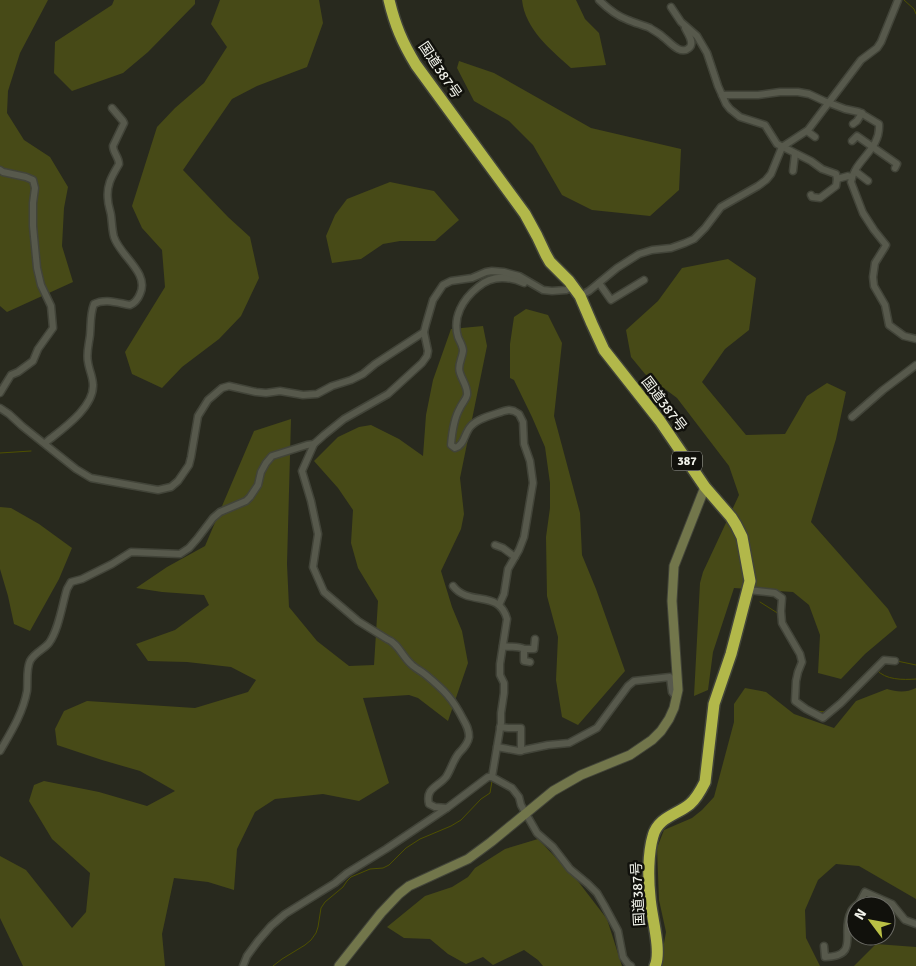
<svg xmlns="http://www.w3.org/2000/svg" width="916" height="966" viewBox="0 0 916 966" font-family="Signika,'Noto Sans JP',sans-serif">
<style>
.green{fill:#474a17}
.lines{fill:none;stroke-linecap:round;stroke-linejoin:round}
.stream{stroke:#4e5000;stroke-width:1}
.street-casing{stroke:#424439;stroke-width:9}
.secondary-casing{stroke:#424439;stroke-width:11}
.highway-casing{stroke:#424439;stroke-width:14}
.street{stroke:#57594c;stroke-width:6}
.secondary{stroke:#72764b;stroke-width:9}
.highway{stroke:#b2b84a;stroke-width:11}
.labels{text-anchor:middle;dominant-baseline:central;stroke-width:5;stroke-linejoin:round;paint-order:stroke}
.shield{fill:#11110c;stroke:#aeafa8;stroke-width:1}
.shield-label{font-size:12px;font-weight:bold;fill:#f2f3eb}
.street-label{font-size:14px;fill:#f2f3eb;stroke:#11110c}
</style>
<rect width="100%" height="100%" fill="#28291e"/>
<g class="green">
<polygon points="0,0 48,0 20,53 8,91 7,113 24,140 50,157 68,187 64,208 62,246 73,282 7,312 0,306"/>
<polygon points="114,0 195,0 195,4 148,52 123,73 72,91 54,73 55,42 112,5"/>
<polygon points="220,0 319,0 323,23 307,67 257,86 232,99 183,170 228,217 250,237 259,278 241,316 219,339 182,367 162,388 132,374 125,352 165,287 162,250 142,228 132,206 157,127 175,108 204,83 227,47 211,24"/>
<path d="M522,0H576L585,19L599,33L606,65L571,68C551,50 525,29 522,0Z"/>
<polygon points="459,61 494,73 591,128 681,149 679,190 650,216 592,210 562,195 533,145 509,121 474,101 457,68"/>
<polygon points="390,182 434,191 459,220 435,241 400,241 383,244 361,259 332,263 326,236 335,215 347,199"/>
<polygon points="728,259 756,278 749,330 725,349 702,382 746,435 785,434 807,396 827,383 846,392 836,439 811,522 888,609 897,627 865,654 841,679 818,673 820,635 809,605 793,592 734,588 713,652 708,690 694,696 700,583 703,572 739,495 729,466 677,398 645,374 631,357 626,330 658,301 682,268"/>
<polygon points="526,309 548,315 562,343 554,416 580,513 582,555 596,589 625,671 578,725 562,717 556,680 558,637 547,596 546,537 550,508 550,483 545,447 532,417 514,380 510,378 510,344 514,317"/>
<polygon points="483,326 487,346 460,478 464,514 461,529 441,571 452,607 462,631 468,663 448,721 418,698 409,695 363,698 389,783 359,801 323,794 275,799 255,812 237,849 234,890 208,882 174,878 162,934 165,966 23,966 0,918 0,856 26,870 72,928 86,912 90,873 52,839 29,801 34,785 44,781 99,792 147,806 175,791 140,771 102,760 57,745 55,729 64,711 87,701 195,708 248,692 256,680 231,667 187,662 148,661 136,644 175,630 209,605 204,595 162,592 136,588 167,567 205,546 254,431 291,419 287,564 289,607 317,641 349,666 374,665 378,601 358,568 351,543 353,510 338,488 314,461 338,437 359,427 371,425 399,439 423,456 426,415 433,380 451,329"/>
<polygon points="0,507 11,508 39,524 72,548 59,579 30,631 14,624 8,596 0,569"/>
<path d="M745,688L766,692L794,714L834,728L856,701L887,689C897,692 906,693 916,688V899L859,866L836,864L818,880L805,910L806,938L820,966H660L666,932L659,900L657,848L664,830L692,818L702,810L714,797L734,722V704Z"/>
<polygon points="538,839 577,880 607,919 622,966 543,966 538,960 524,950 493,965 483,957 466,964 448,954 430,939 404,938 387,927 425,896 452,887 468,877 475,868 505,849"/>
<polygon points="876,944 916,947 916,966 854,966"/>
</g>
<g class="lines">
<g class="stream">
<polyline points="904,0 914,9 916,14"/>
<polyline points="0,453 31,451"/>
<polyline points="760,602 779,614"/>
<polyline points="785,620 788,628"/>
<polyline points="897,661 916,665"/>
<path d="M877,670C885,680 903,680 916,679"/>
<polyline points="816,711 825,712"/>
<polyline points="273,966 282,959 305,945 311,940 316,933 318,927 321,908 325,902 343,887 347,881 351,877 370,869 383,868 389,865 406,848 420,839 451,826 461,820 481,799 490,793 492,781"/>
</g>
<defs>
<g id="street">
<path d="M599,0C607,8 617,16 628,20C635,23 643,25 650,28C654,31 659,33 663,37C669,41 680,56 689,48C695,43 688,34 685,28"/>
<polyline points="671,7 681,22 697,36 707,53 718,86 726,104 730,109 740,117 765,125 777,144 811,161 822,169 836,174 837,179 836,186 820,198 812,197 811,195"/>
<path d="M722,95H758L780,92H798L809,94L824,101L845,109L859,112L879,124C881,150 854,160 851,182L863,213L874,230L886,245L885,247L875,263L873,277L874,286L885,305L889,325L904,336L916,339"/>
<polyline points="853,124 857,121 862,113"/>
<polyline points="807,131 815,137"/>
<polyline points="852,141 857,136 897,164 895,168"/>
<polyline points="0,170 3,172 26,177 33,180 35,188 33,203 33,226 37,268 41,285 51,306 53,328 38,349 33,361 18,372 11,375 0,393"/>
<polyline points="793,171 795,154"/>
<polyline points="855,171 868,181"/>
<polyline points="837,179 848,176 851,177"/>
<polyline points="599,283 611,300 644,280"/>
<polyline points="580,296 589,291 617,268 639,254 652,250 671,248 685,243 694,239 705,228 721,207 758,186 766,180 771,174 782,147 808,130 861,60 877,48 881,42 898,0"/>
<polyline points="0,408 9,414 22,426 76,469 91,478 158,490 171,487 178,481 189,465 191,457 198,416 208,400 222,388 229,386 256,392 266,393 280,391 303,395 317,394 332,386 351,380 363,374 375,364 424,332"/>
<polyline points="852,417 883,390 916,365"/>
<path d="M45,443C61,430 94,408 93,385C93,377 89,370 88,362C86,353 89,344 90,335C91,324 90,314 94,304C105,298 118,303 130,305C135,303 138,299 140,294C150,273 120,256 114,237C112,230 112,222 111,215C110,209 108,205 108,200C106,185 112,176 119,164C119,157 113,153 113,146L124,123L123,121L112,108"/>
<polyline points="495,545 503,548 515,557"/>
<path d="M453,586C469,607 499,589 507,619L500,664V675L504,683V693L501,713V723L492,777"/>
<polyline points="748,590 775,593 782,598 781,611 782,623 800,654 802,662 798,672 796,681 795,701 806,709 823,718 841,703 884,660 895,661"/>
<path d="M499,605L504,594L508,569L519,550L524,537L533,483L530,461L524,444L523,422L519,414L514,411L509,410L504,411C493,415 478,418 471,426C464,433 465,445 455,448L451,445C452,433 454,418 460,408C462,403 466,400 467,395C468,387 462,380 460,373C457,366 462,359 463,351C463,346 460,342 458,337C452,317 463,299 478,287C492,275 508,276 524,283"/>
<path d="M503,646C510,648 517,645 524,649V661L530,662"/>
<polyline points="524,649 534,649 535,639"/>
<polyline points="500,727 508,728 521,728 521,751"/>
<polyline points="497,747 519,751 548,745 569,743 597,728 628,686 634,681 670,677 672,692 676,697"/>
<path d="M0,751C11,732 23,713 27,691C28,682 26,670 30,661C34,653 43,650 49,643C59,629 62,605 67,589L71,582L82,579L112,564L131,552L180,554L189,548L197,539L213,518L220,512L246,501L250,497L258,485L261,472L266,463L272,456L307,445L314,444"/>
<path d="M447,808L435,807L429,804C425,788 438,787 446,777C451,770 453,760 459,753C463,749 468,744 469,737C469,730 467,726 463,719C453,699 444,690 426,675C421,671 415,668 411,664C402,656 398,643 387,639L358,621L324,592L313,567L318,534L311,501L302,471L314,444L324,435L344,419L388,394L422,363L427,356L428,351L424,332L426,324L433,300L443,285L451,281L472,278L486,272L492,271L504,272L519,276L543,290L552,291L566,290L573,287"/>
<path d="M824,946L825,957C861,956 840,932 851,912C852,908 856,906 859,903C861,900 863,896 865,892L892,904L905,920L916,924"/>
<polyline points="243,966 247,956 258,941 271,926 285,914 335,883 347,873 386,849 447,808 488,777 492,777 512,788 519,797 521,805 537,833 553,847 570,869 588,884 597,893 604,905 618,931 623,957 628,964 631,966"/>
</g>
<polyline id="secondary" points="339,966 381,913 399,894 409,886 468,859 491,842 553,791 581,775 630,755 652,740 661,731 669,719 674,708 678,690 672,601 674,566 705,487"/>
<path id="highway" d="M389,0C395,25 402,42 416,65L525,214L537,236L546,255L550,262L569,281L580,296L592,324L604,350L660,421L705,487L731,517L736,525L742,537L750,581L731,654L714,704L705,782C701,790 697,798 690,804C677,815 658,817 653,836C648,853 648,879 650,897C651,915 662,951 655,966"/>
</defs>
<use href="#street" class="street-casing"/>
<use href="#secondary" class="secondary-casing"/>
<use href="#highway" class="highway-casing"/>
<use href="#street" class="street"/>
<use href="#secondary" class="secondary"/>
<use href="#highway" class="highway"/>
</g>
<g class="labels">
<rect class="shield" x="672" y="451.5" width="30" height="19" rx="4"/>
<g class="shield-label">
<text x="687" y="461">387</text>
</g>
<g class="street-label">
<text transform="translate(440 70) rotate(56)">国道387号</text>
<text transform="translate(664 404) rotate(53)">国道387号</text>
<text transform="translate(638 894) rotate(-93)">国道387号</text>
</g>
</g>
<g transform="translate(871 921) rotate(302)"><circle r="24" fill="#11110c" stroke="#6b6b65"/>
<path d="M0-4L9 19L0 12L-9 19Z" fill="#bac045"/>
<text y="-8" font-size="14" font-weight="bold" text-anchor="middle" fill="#f2f3eb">N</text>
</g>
</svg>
